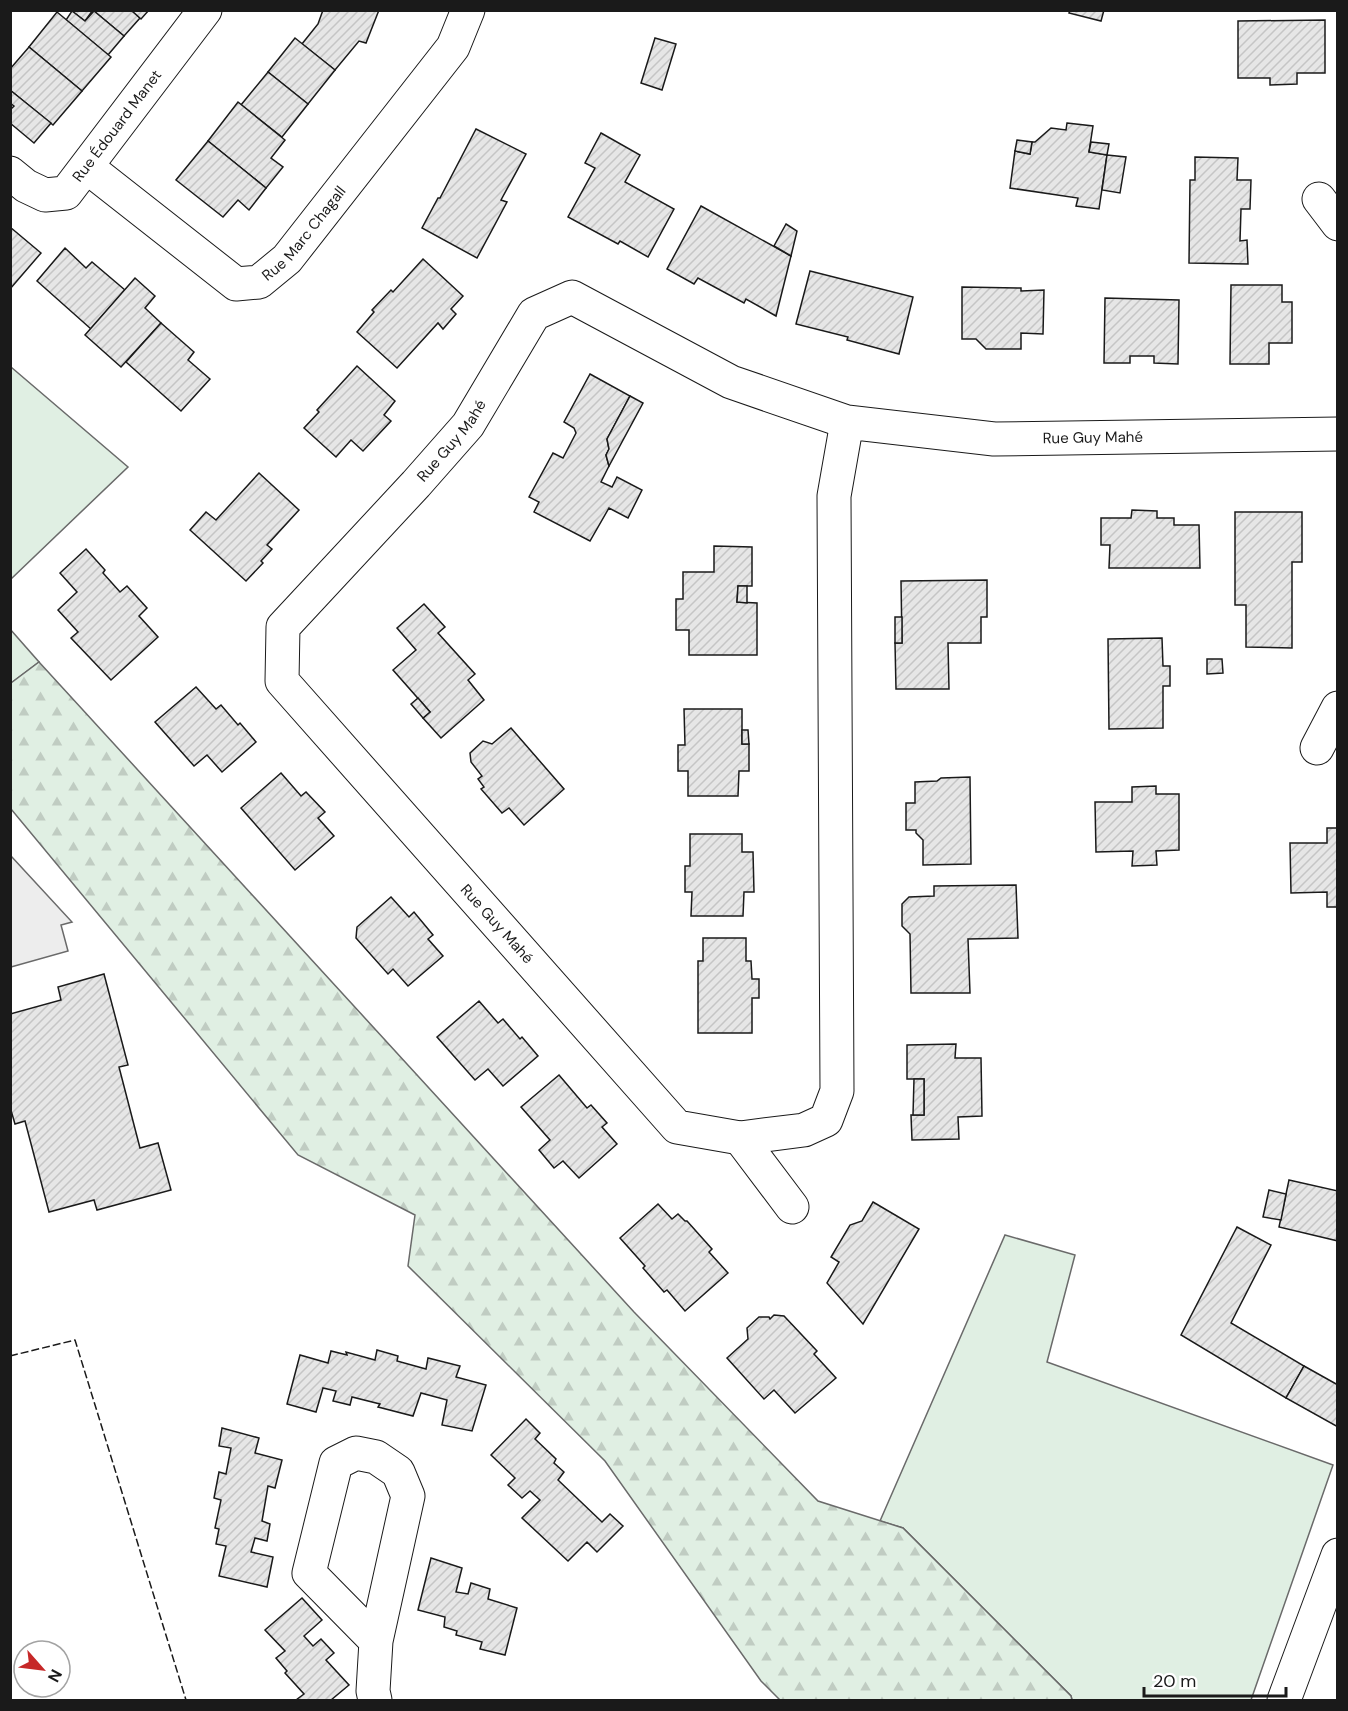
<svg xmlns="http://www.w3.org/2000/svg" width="1348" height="1711" viewBox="0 0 1348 1711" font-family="'DM Sans',sans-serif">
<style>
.green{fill:#e0efe3;stroke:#6a6a6a;stroke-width:1.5}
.forest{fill:url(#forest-firs);stroke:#6a6a6a;stroke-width:1.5}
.parking{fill:#ededed;stroke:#6a6a6a;stroke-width:1.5}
.building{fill:url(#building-hatch);stroke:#1a1a1a;stroke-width:1.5}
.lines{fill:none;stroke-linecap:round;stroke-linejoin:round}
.minor-casing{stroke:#1a1a1a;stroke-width:35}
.minor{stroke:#fff;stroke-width:33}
.fence{stroke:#1a1a1a;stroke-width:1.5;stroke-dasharray:8 3;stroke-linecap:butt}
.labels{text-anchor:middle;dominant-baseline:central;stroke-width:4.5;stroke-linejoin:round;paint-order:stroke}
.street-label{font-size:15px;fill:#1a1a1a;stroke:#fff}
</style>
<defs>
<pattern id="forest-firs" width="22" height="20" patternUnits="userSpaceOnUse" patternTransform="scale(1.5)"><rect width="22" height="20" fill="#e0efe3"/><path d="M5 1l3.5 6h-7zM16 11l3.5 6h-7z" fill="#c0ccc2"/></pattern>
<pattern id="building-hatch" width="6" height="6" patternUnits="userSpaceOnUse" patternTransform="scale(1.5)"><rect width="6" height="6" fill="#e6e6e6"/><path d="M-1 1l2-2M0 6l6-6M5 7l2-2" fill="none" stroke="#c5c5c5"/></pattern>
</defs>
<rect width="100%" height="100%" fill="#fff"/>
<g class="green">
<polygon points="11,367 128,467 11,579"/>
<polygon points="10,629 39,662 11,683 10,683"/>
<polygon points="1005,1235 1075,1255 1047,1362 1333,1465 1251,1700 1072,1700 1071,1696 903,1528 880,1521"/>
</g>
<polygon class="forest" points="39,662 634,1312 818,1501 903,1528 1071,1696 1072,1700 780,1700 761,1681 605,1461 408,1266 415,1215 298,1155 11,809 11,683"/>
<polygon class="parking" points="11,856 72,922 61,925 68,951 11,967"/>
<g class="building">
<polygon points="93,10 85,21 72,11 73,10"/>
<polygon points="131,10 140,18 124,36 94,11"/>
<polygon points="131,10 149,10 141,19"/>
<polygon points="323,10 379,10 366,43 359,41 335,70 302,44 318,24"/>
<polygon points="1070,10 1104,10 1101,21 1069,13"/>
<polygon points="72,11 85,21 94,11 124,36 108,55 66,20"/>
<polygon points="57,12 111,57 82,91 29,47"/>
<polygon points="1325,20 1325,73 1297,73 1297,84 1270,85 1270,78 1238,78 1238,21"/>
<polygon points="295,38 335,70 308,104 268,72"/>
<polygon points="655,38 676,44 662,90 641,83"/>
<polygon points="29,47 82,91 53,125 10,90 10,69"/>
<polygon points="268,72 308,104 282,137 241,105"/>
<polygon points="10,90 51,123 34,143 10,123 10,110 14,106 10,103"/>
<polygon points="238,102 285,140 271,158 283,167 266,188 208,141"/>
<polygon points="1067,123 1093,126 1089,152 1107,155 1099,209 1076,206 1078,198 1010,188 1015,151 1030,154 1032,142 1035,142 1051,128 1066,130"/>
<polygon points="476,129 526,154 501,200 507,202 477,258 422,228 438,198 440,198"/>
<polygon points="601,133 640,155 625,182 674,209 648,257 620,241 618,244 568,217 595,168 585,163"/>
<polygon points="1017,140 1032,142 1030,154 1015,151"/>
<polygon points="208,141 266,188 249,210 238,200 223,217 176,180"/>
<polygon points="1091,142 1109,144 1107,155 1089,152"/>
<polygon points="1107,155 1126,157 1120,193 1102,190"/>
<polygon points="1195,157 1238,158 1237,180 1251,180 1250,209 1241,209 1240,241 1247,240 1248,264 1189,263 1190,180 1195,180"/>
<polygon points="701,206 791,256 776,316 746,299 744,303 698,278 694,284 667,269"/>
<polygon points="786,224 797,231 791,256 774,246"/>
<polygon points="10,227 41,253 10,289"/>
<polygon points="65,248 86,268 92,262 125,290 91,329 37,281"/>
<polygon points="423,259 463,296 451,309 456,314 443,329 438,323 397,368 357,332 374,312 372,310 391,290 393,292"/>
<polygon points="810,271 913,297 899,354 847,340 848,337 796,324"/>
<polygon points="135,278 155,296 145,308 161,323 121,367 85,335"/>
<polygon points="1231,285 1282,285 1282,302 1292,302 1292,343 1269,343 1269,364 1230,364"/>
<polygon points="962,287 1021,288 1021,291 1044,290 1043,334 1021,333 1021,349 986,349 976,339 962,339"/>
<polygon points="1105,298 1179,300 1178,364 1154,363 1154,356 1130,356 1130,363 1104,363"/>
<polygon points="161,323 194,352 188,360 210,379 181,411 126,362"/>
<polygon points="357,366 395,401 384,415 391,421 363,451 351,440 336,457 304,428 319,412 317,410"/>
<polygon points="590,374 630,396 607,439 609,449 606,455 609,466 601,482 612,487 617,477 642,490 628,518 609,508 590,541 534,512 539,502 529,497 553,453 563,458 576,433 574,428 564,422"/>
<polygon points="630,396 643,403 609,466 606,455 609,449 607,439"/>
<polygon points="259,473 299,510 267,545 272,549 261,561 263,563 246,581 190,530 206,512 216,520"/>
<polygon points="1132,510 1157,511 1157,518 1174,518 1174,525 1199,525 1200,568 1109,568 1110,545 1101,545 1101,518 1131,518"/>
<polygon points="1235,512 1302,512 1302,562 1292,562 1292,648 1246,647 1246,605 1235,605"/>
<polygon points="714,546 752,547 752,586 738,586 737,602 757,603 757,655 689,655 689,630 676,630 676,599 683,599 683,572 714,572"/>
<polygon points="86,549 105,570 103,573 120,592 127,586 147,608 139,616 158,637 111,680 71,638 78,632 58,610 77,592 60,573"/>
<polygon points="987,580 987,617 981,617 981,643 948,643 949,689 896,689 895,643 902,643 901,581"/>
<polygon points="738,586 747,586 747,603 737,602"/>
<polygon points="424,604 445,627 438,633 475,674 468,680 484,700 441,738 423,718 430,712 393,670 416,650 397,628"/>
<rect x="895" y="617" width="7" height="26"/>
<polygon points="1162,638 1163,666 1170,666 1170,686 1163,686 1163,728 1109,729 1108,639"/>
<polygon points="1207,659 1222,659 1223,673 1207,674"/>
<polygon points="196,687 216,709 221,705 238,725 240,723 256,742 222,772 207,755 194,766 155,722"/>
<polygon points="418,698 430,712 423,718 411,704"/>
<polygon points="684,709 742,709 742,744 749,744 749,771 739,771 738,796 688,796 688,771 678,771 678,745 685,745"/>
<polygon points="511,728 564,789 524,825 509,808 502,813 481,789 484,787 478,779 482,776 471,762 470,753 483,741 492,744"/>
<polygon points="742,730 748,730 749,744 742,744"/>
<polygon points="281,773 301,796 306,792 325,812 318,818 334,836 295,870 241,808"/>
<polygon points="970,777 971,864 923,865 923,840 916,833 916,830 906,830 906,803 915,803 915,782 937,781 941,778"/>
<polygon points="1156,786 1156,794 1179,794 1179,850 1156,851 1157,865 1132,866 1133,851 1096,852 1095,802 1132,802 1132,787"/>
<polygon points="1327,828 1338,828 1338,907 1327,907 1327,892 1291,893 1290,843 1327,843"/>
<polygon points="690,834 742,834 742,852 753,852 754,892 744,892 743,916 691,916 692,892 685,892 685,866 690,866"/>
<polygon points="1016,885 1018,938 968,939 970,993 911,993 910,934 902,926 902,904 909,897 934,896 934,886"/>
<polygon points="391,897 409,917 414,912 433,935 428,939 443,956 408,986 393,969 388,974 356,938 357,927"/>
<polygon points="703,938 746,938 746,961 751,961 752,979 759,979 759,998 752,998 752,1033 698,1033 698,961 703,961"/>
<polygon points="104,974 128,1065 119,1067 140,1148 158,1143 171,1190 97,1210 94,1200 49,1212 25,1121 15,1124 10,1107 10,1014 61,1000 58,987"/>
<polygon points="479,1001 498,1023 503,1019 520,1039 522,1037 538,1056 503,1086 488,1069 475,1080 437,1037"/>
<polygon points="956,1044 955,1058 981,1058 982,1116 958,1117 959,1139 912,1140 911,1115 924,1115 924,1079 907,1079 907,1045"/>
<polygon points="559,1075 587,1108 591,1105 607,1123 602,1127 617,1144 579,1178 563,1161 554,1168 539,1150 550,1140 521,1107"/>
<polygon points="914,1079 924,1079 924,1115 913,1115"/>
<polygon points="1289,1180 1338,1191 1338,1241 1279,1227"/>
<polygon points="1269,1190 1286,1194 1281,1220 1263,1217"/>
<polygon points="873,1202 919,1229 863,1324 827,1283 839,1262 831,1257 850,1225 862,1221"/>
<polygon points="658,1204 672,1219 678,1214 685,1221 687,1221 712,1249 709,1252 728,1273 685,1311 667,1290 664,1292 643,1268 645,1266 620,1238"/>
<polygon points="1237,1227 1271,1245 1231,1323 1304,1366 1286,1398 1181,1335"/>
<polygon points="774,1315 784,1316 817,1351 814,1354 836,1378 795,1413 774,1390 764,1399 727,1358 748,1339 747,1328 759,1317 769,1317 770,1319"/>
<polygon points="377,1350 398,1356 397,1361 426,1369 428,1358 460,1366 456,1377 486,1385 472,1431 442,1425 447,1400 421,1393 413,1416 378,1407 380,1404 352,1397 350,1405 333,1401 336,1391 323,1388 316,1412 287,1404 300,1355 328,1363 331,1351 347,1355 346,1352 375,1360"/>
<polygon points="1304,1366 1338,1385 1338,1427 1286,1398"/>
<polygon points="526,1419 540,1433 535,1439 556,1459 554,1463 564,1472 558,1480 602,1522 610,1514 623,1526 597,1552 587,1542 568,1561 522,1518 540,1500 530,1491 522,1498 508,1485 515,1478 491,1455"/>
<polygon points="222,1428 259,1438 255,1453 282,1460 275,1488 268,1486 262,1521 270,1524 267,1541 255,1538 251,1552 273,1557 267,1587 219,1576 226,1546 216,1544 219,1529 215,1528 221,1500 214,1498 219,1472 226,1474 231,1448 219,1446"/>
<polygon points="431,1558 462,1568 456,1592 468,1594 471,1583 490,1589 488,1599 517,1608 505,1655 480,1649 482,1642 456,1635 457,1631 444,1627 445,1617 418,1610"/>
<polygon points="302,1598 322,1620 304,1636 313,1646 321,1639 334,1653 326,1660 349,1685 331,1700 296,1700 304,1694 285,1673 287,1671 276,1658 285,1651 265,1630"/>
</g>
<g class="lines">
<defs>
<g id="minor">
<path id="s1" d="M87,167L236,284L259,282L287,259L453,47L468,10"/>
<path id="s2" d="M10,173L26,186L45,195L66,193L205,10"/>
<polyline points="1319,199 1338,224"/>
<path id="s3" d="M847,422L834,496L837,1091L826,1120L804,1130L740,1138L677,1127L282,681L283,627L416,484L468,425L534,314L572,297L731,382L847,422L994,439L1338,434"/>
<polyline points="1317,748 1338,708"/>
<polyline points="740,1138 792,1207"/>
<polyline points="375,1700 373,1691 376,1641 408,1496 398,1472 376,1457 356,1453 336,1463 309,1573 376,1641"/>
<polyline points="1284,1700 1338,1555"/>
</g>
</defs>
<use href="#minor" class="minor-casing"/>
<use href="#minor" class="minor"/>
<polyline class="fence" points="10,1356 75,1340 186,1700"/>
</g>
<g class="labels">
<g class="street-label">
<text stroke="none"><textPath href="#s2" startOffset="147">Rue Édouard Manet</textPath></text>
<text stroke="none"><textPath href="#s1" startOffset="279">Rue Marc Chagall</textPath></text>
<text stroke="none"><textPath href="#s3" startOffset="2498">Rue Guy Mahé</textPath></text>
<text stroke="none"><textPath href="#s3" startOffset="1755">Rue Guy Mahé</textPath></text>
<text transform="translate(497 924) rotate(48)">Rue Guy Mahé</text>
</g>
</g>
<rect width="1348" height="1711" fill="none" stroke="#1a1a1a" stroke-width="24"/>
<g transform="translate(42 1669) rotate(118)"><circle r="28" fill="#ffffff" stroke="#a3a3a3" stroke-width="1.5"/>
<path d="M0-4.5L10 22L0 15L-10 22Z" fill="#c62828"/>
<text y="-9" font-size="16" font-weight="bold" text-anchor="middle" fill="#1a1a1a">N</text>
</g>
<path d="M1144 1687v9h142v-9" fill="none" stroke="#1a1a1a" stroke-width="3"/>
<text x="1153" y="1687" font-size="18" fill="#1a1a1a" stroke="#ffffff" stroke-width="4.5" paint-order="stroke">20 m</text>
</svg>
